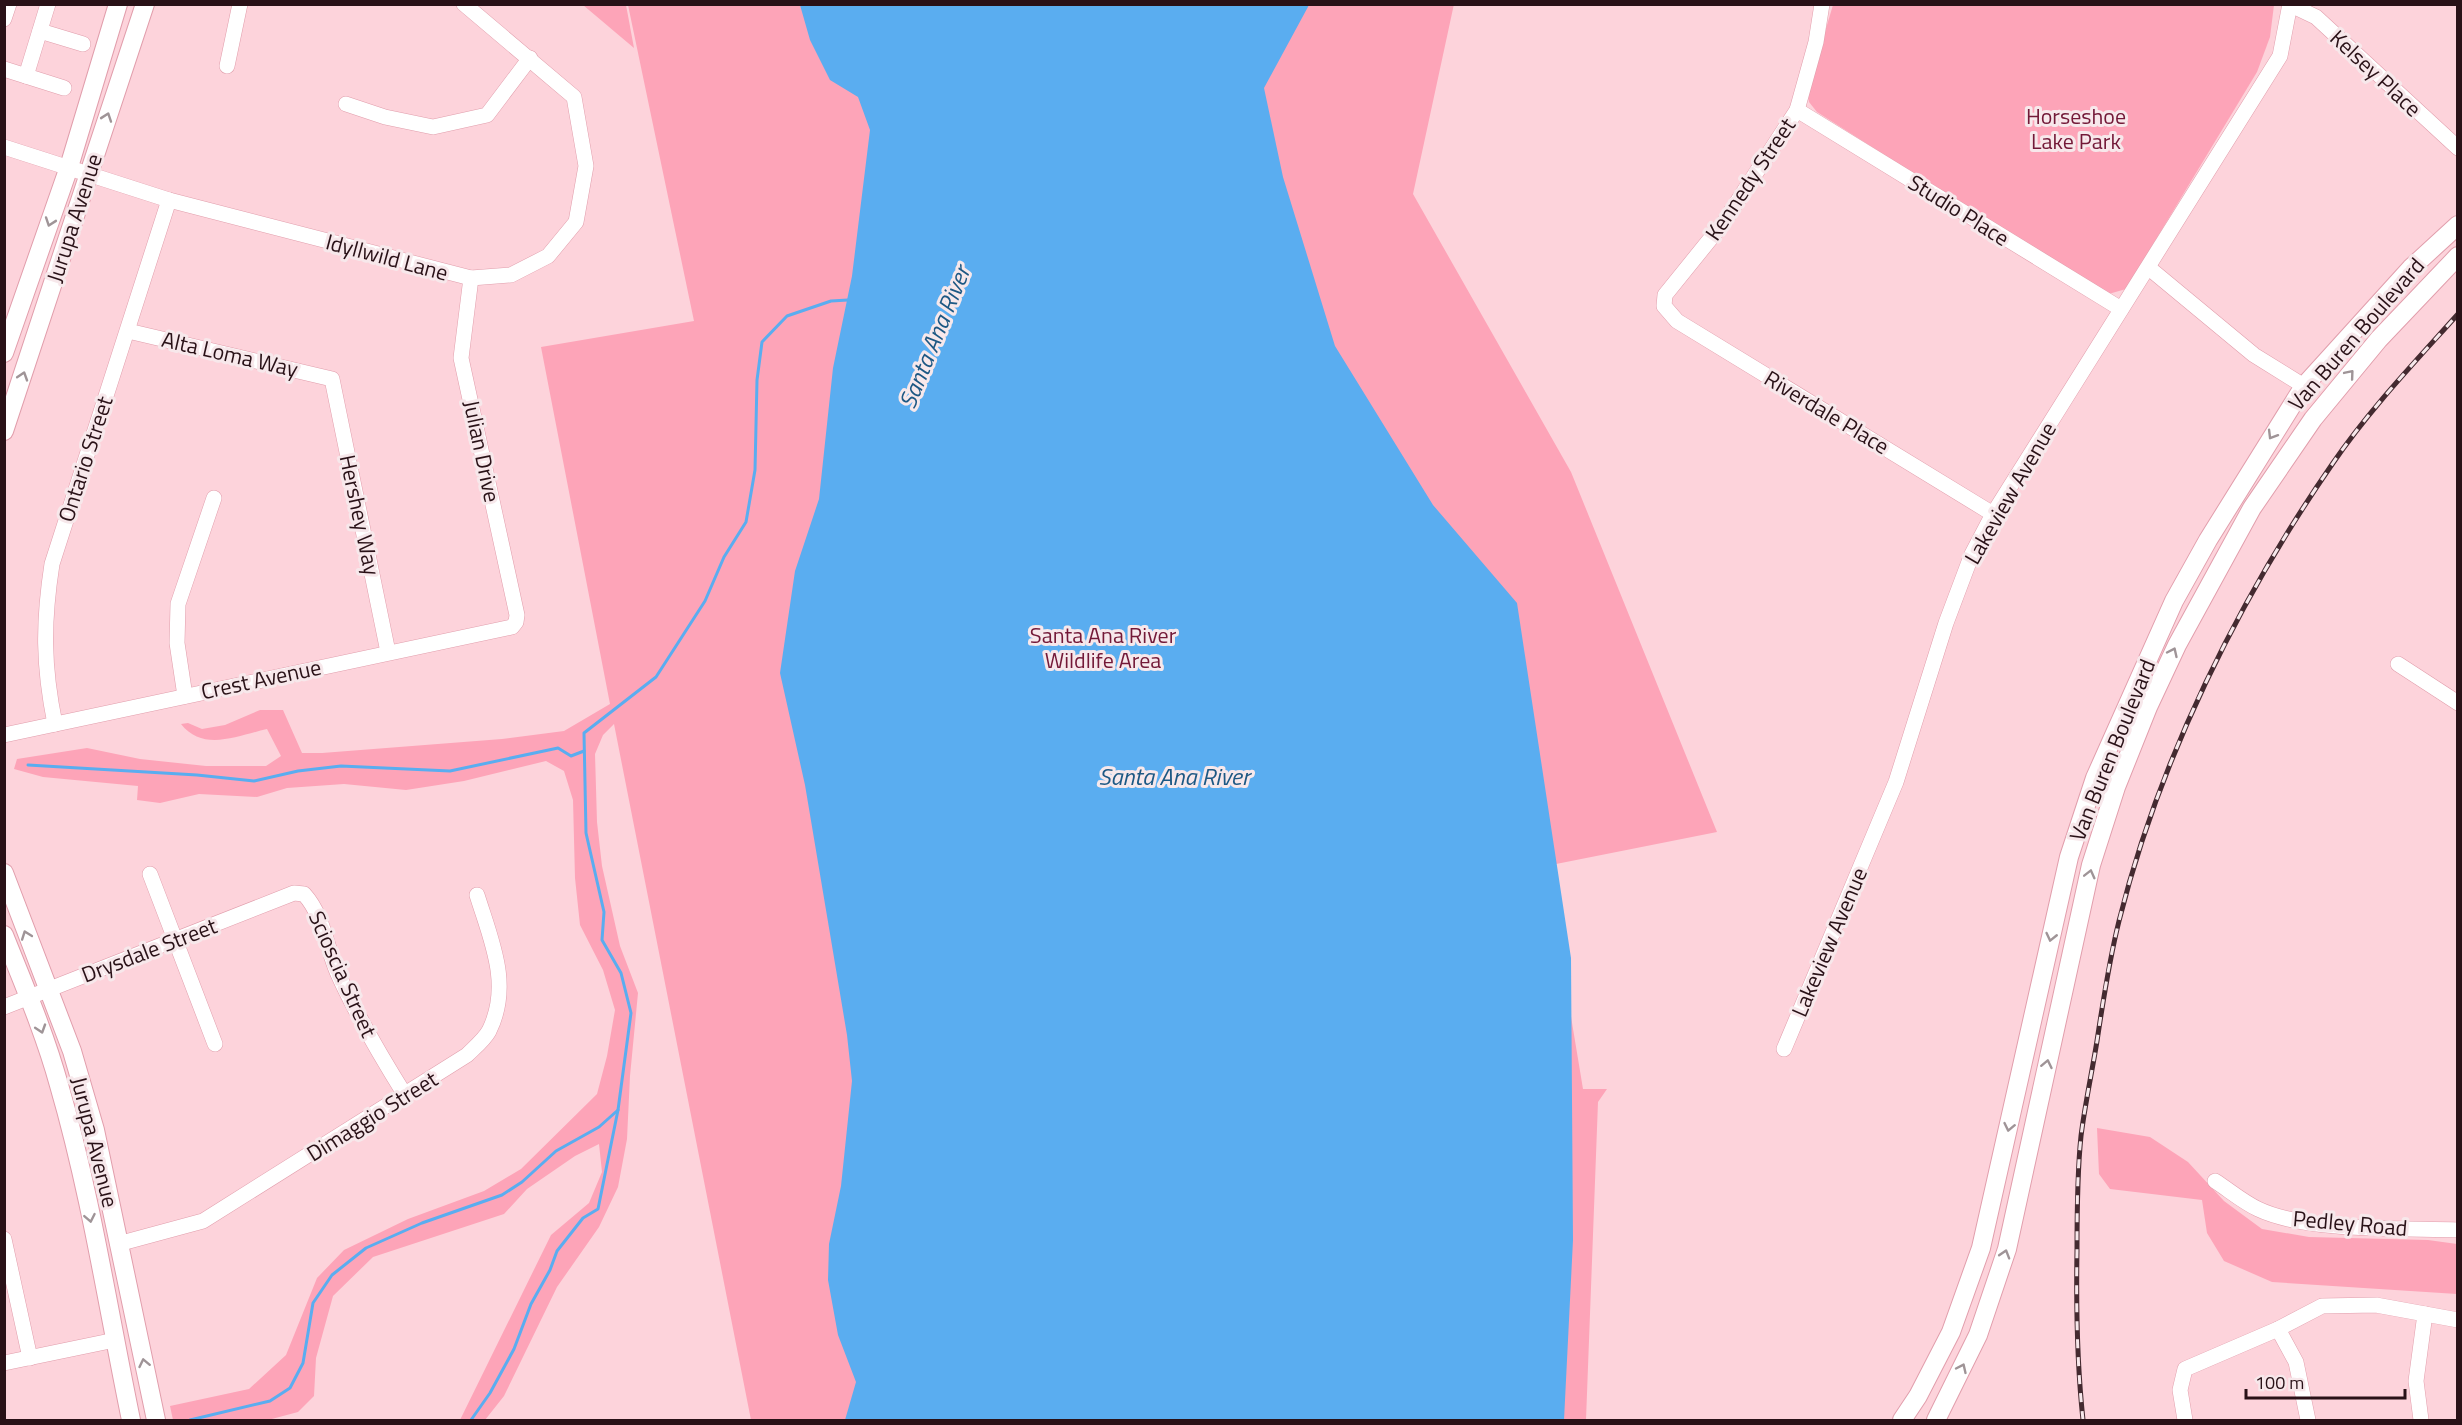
<svg xmlns="http://www.w3.org/2000/svg" width="2462" height="1425" viewBox="0 0 2462 1425" font-family="'Titillium Web',sans-serif">
<style>
.green{fill:#fda4b8}
.water{fill:#5aadf0}
.lines{fill:none;stroke-linecap:round;stroke-linejoin:round}
.stream{stroke:#5aadf0;stroke-width:3}
.minor-casing{stroke:#e19eac;stroke-width:16}
.major-casing{stroke:#e19eac;stroke-width:20}
.minor{stroke:#fff;stroke-width:15}
.major{stroke:#fff;stroke-width:18}
.rail-casing{stroke:#442a30;stroke-width:5}
.rail{stroke:#f7e8eb;stroke-width:3;stroke-dasharray:9;stroke-linecap:butt}
.oneway{stroke:#9f9497}
.labels{text-anchor:middle;dominant-baseline:central;stroke-width:6;stroke-linejoin:round;paint-order:stroke}
.street-label{font-size:22px;fill:#291117;stroke:#f7e8eb}
.park-label{font-size:22px;fill:#731938;stroke:#f7e8eb}
.water-label{font-size:24px;font-style:italic;fill:#1d5884;stroke:#f7e8eb}
</style>
<rect width="100%" height="100%" fill="#fdd3db"/>
<g class="green">
<path d="M1454,4L1413,194L1571,472L1717,832L1546,866L1583,1089H1607L1598,1102L1586,1420H751L614,724L603,735L595,754L597,822L602,866L620,946L638,993L630,1076L627,1139L618,1187L599,1227L557,1287L504,1396L485,1420H460L551,1235L589,1203L602,1172L599,1144L575,1156L527,1189L504,1214L373,1257L333,1296L316,1358L314,1396L298,1412L268,1420H173L170,1406L249,1389L286,1355L317,1278L344,1250L408,1219L484,1191L521,1169L597,1094L607,1056L615,1010L603,970L580,925L575,878L573,800L564,771L546,761L464,781L406,790L344,784L287,788L257,797L199,794L160,803L137,800L138,786L43,777L14,769L17,759L87,748L140,759L206,766H266L281,756L267,729C237,736 203,752 181,724L188,723L202,729L225,725L260,710H283L302,753H322L502,739L564,731L610,704L541,347L694,321L628,5Z"/>
<polygon points="583,5 626,5 634,48"/>
<polygon points="1833,5 2274,5 2270,37 2257,72 2126,289 2105,295 1817,112 1809,102 1807,92"/>
<polygon points="2097,1128 2150,1137 2188,1162 2224,1201 2262,1229 2309,1237 2428,1240 2457,1244 2457,1294 2272,1282 2224,1261 2207,1233 2202,1200 2110,1189 2099,1174"/>
</g>
<polygon class="water" points="800,5 1309,5 1264,88 1283,177 1335,346 1433,505 1517,603 1571,958 1573,1240 1564,1420 845,1420 856,1382 838,1335 828,1280 829,1244 841,1186 852,1081 847,1035 805,785 780,673 795,571 819,499 833,368 852,276 870,130 858,97 830,80 810,40"/>
<g class="lines">
<g class="stream">
<polyline points="28,765 197,775 254,781 298,771 341,766 450,771 558,748 571,756 584,751"/>
<polyline points="190,1420 270,1401 290,1388 303,1363 313,1303 332,1275 366,1248 422,1223 502,1195 522,1182 556,1151 599,1127 618,1110 631,1013 621,973 602,940 604,912 586,833 584,733 656,677 705,601 724,557 746,522 755,470 757,380 762,342 787,316 831,301 848,300"/>
<polyline points="471,1420 490,1393 514,1349 531,1304 550,1270 557,1251 583,1218 598,1209 618,1110"/>
</g>
<defs>
<g id="minor">
<polyline points="1822,4 1816,42 1797,110 1724,222 1665,295 1664,306 1677,321 1993,514"/>
<polyline points="2289,4 2316,17 2458,148"/>
<polyline points="4,19 9,4"/>
<polyline points="40,31 83,44"/>
<polyline points="227,66 240,4"/>
<polyline points="4,69 64,88"/>
<polyline points="26,76 48,4"/>
<polyline points="346,104 385,117 433,127 487,115 530,58"/>
<polyline points="1797,110 2121,309"/>
<polyline points="4,147 169,200 471,278 511,275 548,256 576,222 586,166 574,97 464,4"/>
<polyline points="2149,268 2254,355 2304,386"/>
<polyline points="128,331 332,379 388,652"/>
<polyline points="2398,664 2458,703"/>
<polyline points="185,696 177,643 178,604 214,498"/>
<path d="M55,724C43,666 43,622 52,564L169,200"/>
<polyline points="4,735 512,627 516,622 517,615 461,358 471,278"/>
<polyline points="150,874 215,1044"/>
<path d="M4,1007L294,893L304,894C324,916 326,947 338,974C357,1016 380,1055 405,1095"/>
<polyline points="1784,1049 1896,782 1946,623 1972,554 1993,514 2280,56 2290,4"/>
<path d="M2215,1181C2229,1190 2243,1202 2258,1209C2306,1232 2402,1228 2458,1230"/>
<polyline points="4,1239 30,1358"/>
<path d="M118,1244L203,1221L467,1055C474,1048 484,1040 489,1031C512,985 491,940 477,895"/>
<polyline points="2278,1329 2296,1362 2308,1420"/>
<polyline points="4,1363 115,1340"/>
<polyline points="2185,1420 2180,1390 2185,1369 2278,1329 2322,1306 2376,1305 2458,1320"/>
<polyline points="2421,1420 2416,1381 2425,1314"/>
</g>
<g id="major">
<polyline points="4,353 69,167 118,4"/>
<polyline points="4,431 145,4"/>
<polyline points="4,873 72,1051 95,1130 156,1420"/>
<path d="M4,935C24,985 45,1034 59,1085C91,1195 108,1309 131,1420"/>
<polyline points="1902,1420 1918,1396 1951,1332 1981,1248 2069,857 2095,778 2174,601 2208,540 2304,386 2411,268 2458,225"/>
<polyline points="1936,1420 1978,1335 2007,1249 2091,865 2116,787 2148,707 2177,645 2252,508 2313,419 2379,339 2458,256"/>
</g>
</defs>
<use href="#minor" class="minor-casing"/>
<use href="#major" class="major-casing"/>
<use href="#minor" class="minor"/>
<use href="#major" class="major"/>
<defs>
<path id="rail" d="M2083,1420C2077,1364 2076,1308 2077,1251C2077,1213 2077,1174 2081,1136C2085,1104 2092,1072 2097,1041C2103,1001 2109,961 2119,921C2159,760 2239,599 2333,463C2369,410 2415,362 2458,314"/>
</defs>
<use href="#rail" class="rail-casing"/>
<use href="#rail" class="rail"/>
</g>
<defs><path id="oneway-chevron" d="M-2-3.5L2.5 0L-2 3.5" fill="none" stroke-width="1.6" stroke-linecap="round" stroke-linejoin="round" transform="scale(1.5)"/></defs>
<g class="oneway">
<use href="#oneway-chevron" transform="translate(107 117) rotate(-71)"/>
<use href="#oneway-chevron" transform="translate(50 222) rotate(109)"/>
<use href="#oneway-chevron" transform="translate(2350 374) rotate(-50)"/>
<use href="#oneway-chevron" transform="translate(23 376) rotate(-72)"/>
<use href="#oneway-chevron" transform="translate(2272 435) rotate(121)"/>
<use href="#oneway-chevron" transform="translate(2173 652) rotate(-65)"/>
<use href="#oneway-chevron" transform="translate(2090 874) rotate(-76)"/>
<use href="#oneway-chevron" transform="translate(26 935) rotate(-110)"/>
<use href="#oneway-chevron" transform="translate(2051 937) rotate(103)"/>
<use href="#oneway-chevron" transform="translate(41 1029) rotate(72)"/>
<use href="#oneway-chevron" transform="translate(2047 1064) rotate(-78)"/>
<use href="#oneway-chevron" transform="translate(2009 1127) rotate(102)"/>
<use href="#oneway-chevron" transform="translate(90 1218) rotate(79)"/>
<use href="#oneway-chevron" transform="translate(2005 1254) rotate(-73)"/>
<use href="#oneway-chevron" transform="translate(144 1363) rotate(-102)"/>
<use href="#oneway-chevron" transform="translate(1962 1368) rotate(-65)"/>
</g>
<g class="labels">
<g class="street-label">
<text transform="translate(2376 73) rotate(43)">Kelsey Place</text>
<text transform="translate(1750 179) rotate(-56)">Kennedy Street</text>
<text transform="translate(1959 210) rotate(32)">Studio Place</text>
<text transform="translate(74 218) rotate(-72)">Jurupa Avenue</text>
<text transform="translate(387 257) rotate(15)">Idyllwild Lane</text>
<text transform="translate(2356 334) rotate(-49)">Van Buren Boulevard</text>
<text transform="translate(230 354) rotate(13)">Alta Loma Way</text>
<text transform="translate(1827 412) rotate(31)">Riverdale Place</text>
<text transform="translate(482 451) rotate(78)">Julian Drive</text>
<text transform="translate(85 459) rotate(-72)">Ontario Street</text>
<text transform="translate(2010 493) rotate(-60)">Lakeview Avenue</text>
<text transform="translate(360 515) rotate(78)">Hershey Way</text>
<text transform="translate(261 679) rotate(-12)">Crest Avenue</text>
<text transform="translate(2112 750) rotate(-68)">Van Buren Boulevard</text>
<text transform="translate(1829 942) rotate(-67)">Lakeview Avenue</text>
<text transform="translate(149 950) rotate(-21)">Drysdale Street</text>
<text transform="translate(343 974) rotate(66)">Scioscia Street</text>
<text transform="translate(372 1116) rotate(-32)">Dimaggio Street</text>
<text transform="translate(95 1142) rotate(76)">Jurupa Avenue</text>
<text transform="translate(2350 1223) rotate(5)">Pedley Road</text>
</g>
<g class="park-label">
<text x="2076" y="116">Horseshoe<tspan x="2076" dy="25">Lake Park</tspan></text>
<text x="1103" y="635">Santa Ana River<tspan x="1103" dy="25">Wildlife Area</tspan></text>
</g>
<g class="water-label">
<text transform="translate(934 337) rotate(-68)">Santa Ana River</text>
<text x="1174" y="776">Santa Ana River</text>
</g>
</g>
<rect width="2462" height="1425" fill="none" stroke="#291117" stroke-width="12"/>
<path d="M2246 1389v9h159v-9" fill="none" stroke="#291117" stroke-width="3"/>
<text x="2255" y="1389" font-size="18" fill="#291117" stroke="#f7e8eb" stroke-width="4.5" paint-order="stroke">100 m</text>
</svg>
